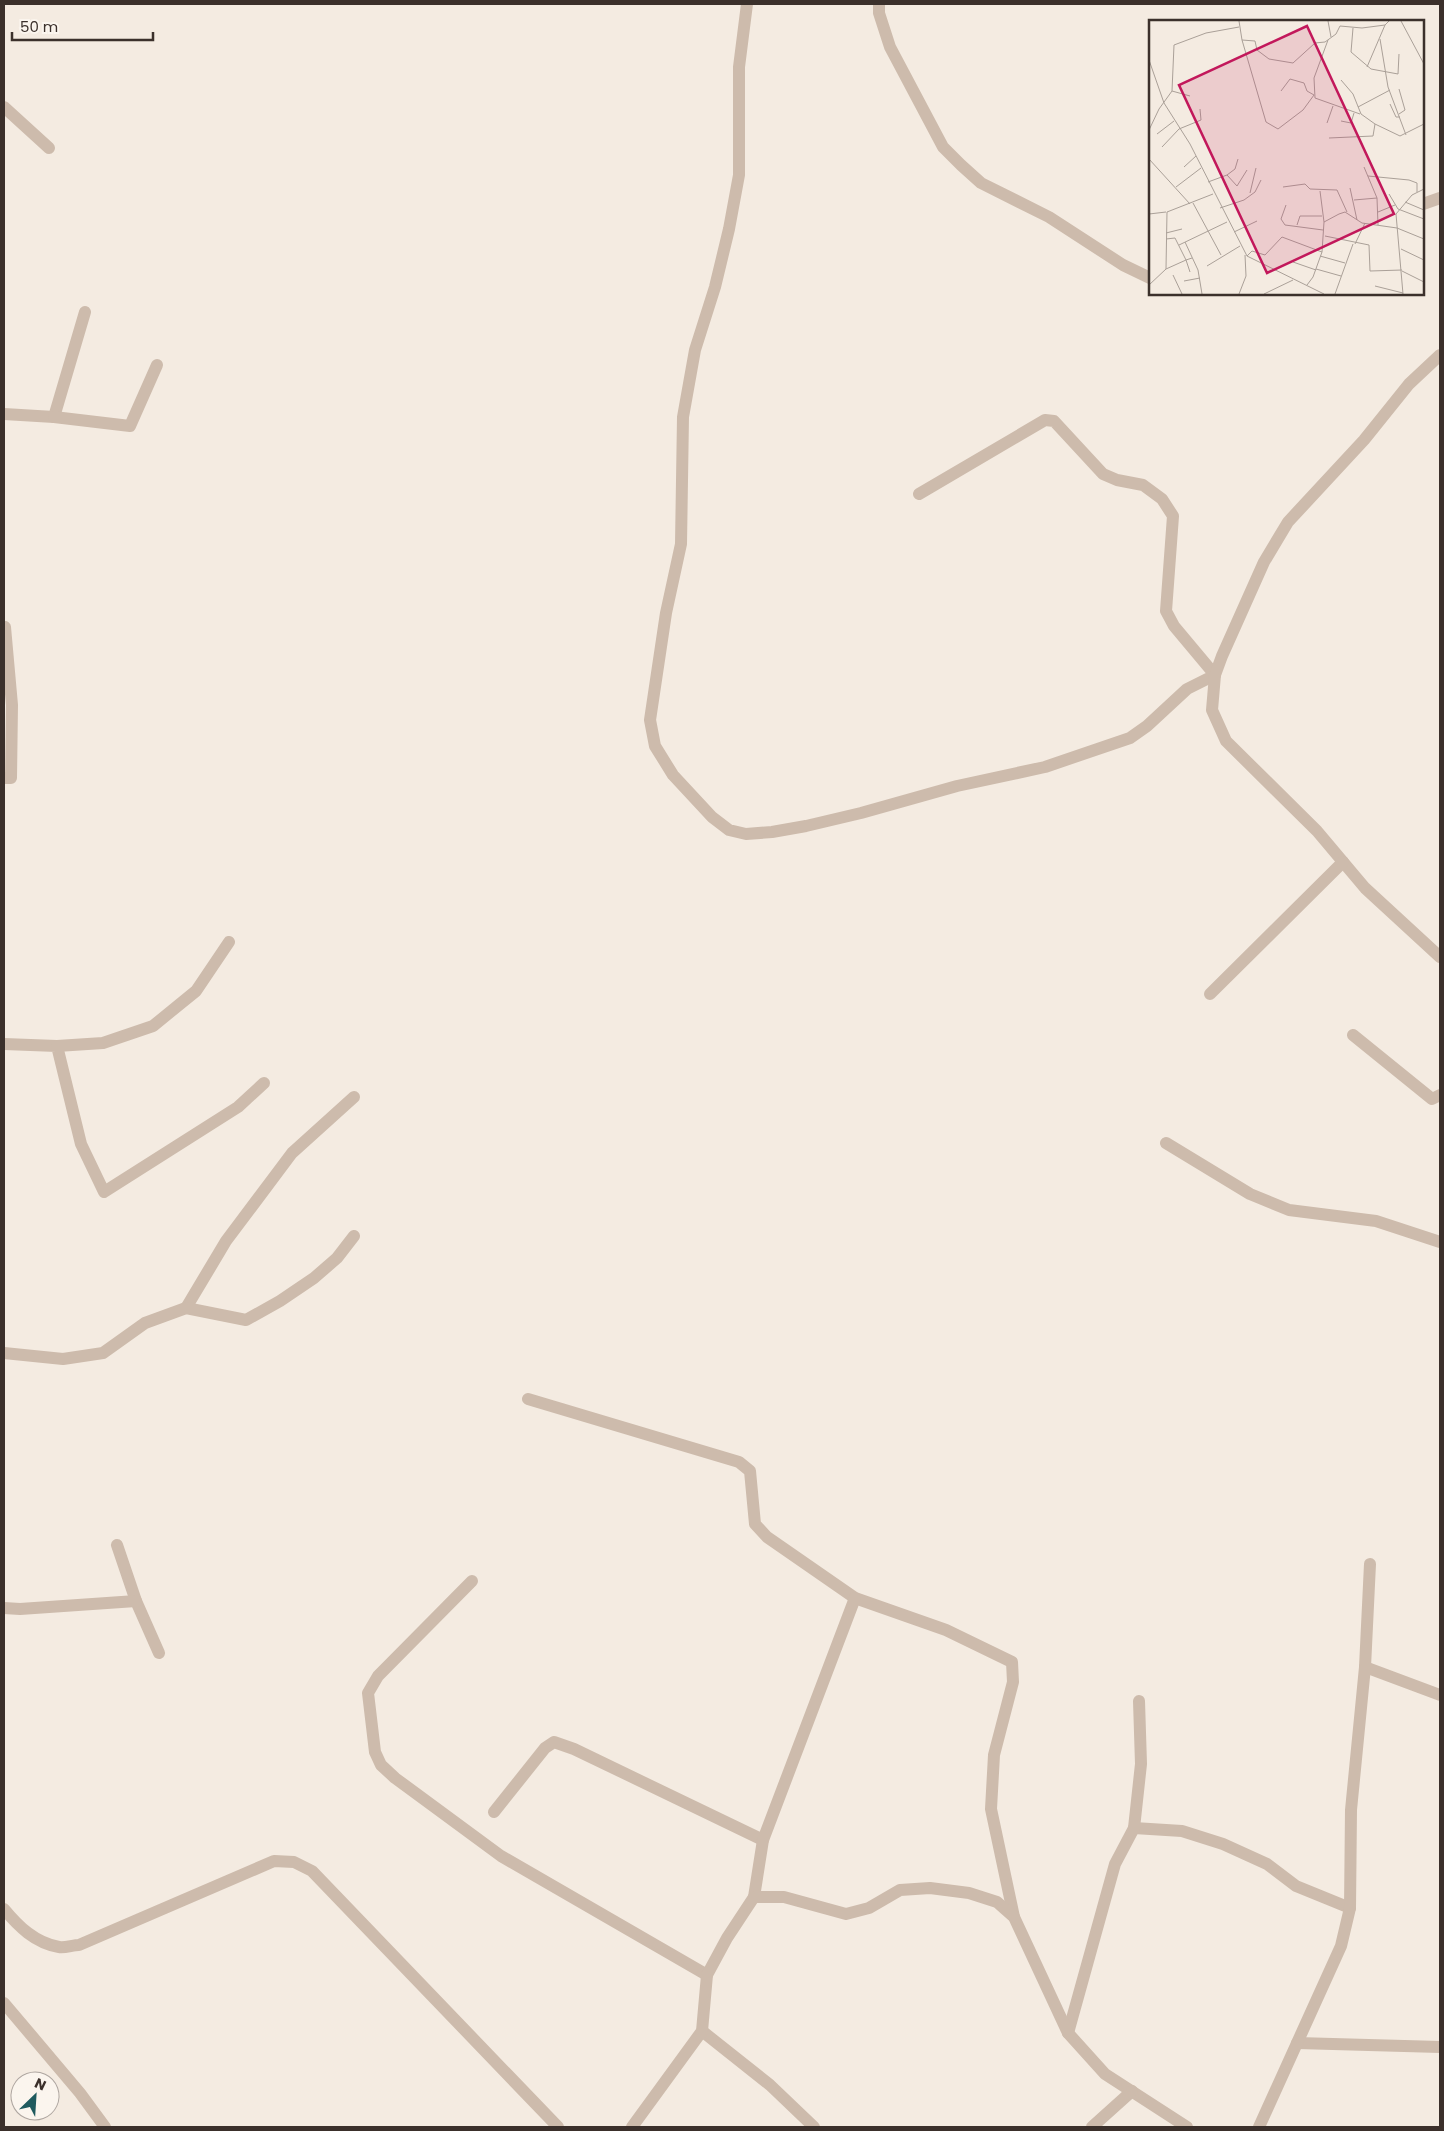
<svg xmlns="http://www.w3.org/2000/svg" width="1444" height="2131" viewBox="0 0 1444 2131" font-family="Poppins,sans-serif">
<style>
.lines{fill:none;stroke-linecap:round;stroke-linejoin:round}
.minor{stroke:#cdbbac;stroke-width:12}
.inset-road{fill:none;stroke:#aaa098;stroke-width:1}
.view{fill:#c2185b;fill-opacity:0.15;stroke:#c2185b;stroke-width:2.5}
.inset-edge{fill:none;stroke:#3b302b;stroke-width:2.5}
</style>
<rect width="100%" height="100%" fill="#f4ebe1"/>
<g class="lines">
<g class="minor">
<polyline points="747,4 739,67 739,175 729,229 715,287 695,350 683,417 681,544 666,613 650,720 655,746 673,775 712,817 729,830 746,834 772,832 806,826 861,813 957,786 1045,767 1130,738 1147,726 1187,689 1215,675 1174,626 1166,611 1173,516 1162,499 1143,485 1117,480 1103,474 1054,421 1045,420 919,494"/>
<polyline points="879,4 879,13 890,47 943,147 961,165 981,183 1049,217 1123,265 1150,278"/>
<polyline points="4,107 49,148"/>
<polyline points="1423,204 1440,198"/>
<polyline points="1440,355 1409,384 1364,440 1288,522 1264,562 1222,656 1215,675 1212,710 1226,741 1317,831 1365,888 1440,957"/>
<polyline points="4,414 54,417 85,312"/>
<polyline points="54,417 130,426 157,365"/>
<polyline points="4,778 11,778 12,705 5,627"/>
<polyline points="1210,994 1343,862"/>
<polyline points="1353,1035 1432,1099 1440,1095"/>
<polyline points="4,1044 57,1046 81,1144 104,1192 238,1107 264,1083"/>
<polyline points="57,1046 103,1043 153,1026 196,991 229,942"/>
<polyline points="1166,1143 1250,1194 1289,1210 1376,1221 1440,1242"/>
<polyline points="186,1308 226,1241 292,1153 354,1097"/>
<polyline points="4,1353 63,1359 103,1353 145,1323 186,1308 246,1320 280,1301 314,1278 337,1258 354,1236"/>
<polyline points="528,1399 739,1462 750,1471 755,1524 767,1537 855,1598 946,1630 1012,1662 1013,1682 994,1755 991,1809 1014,1917"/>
<polyline points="117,1545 136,1601 159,1653"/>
<polyline points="472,1581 378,1676 368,1693 375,1752 381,1765 395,1778 501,1856 707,1975"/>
<polyline points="4,1608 20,1609 136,1601"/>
<polyline points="1365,1667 1440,1695"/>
<polyline points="494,1812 545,1748 554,1742 574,1749 763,1840"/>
<polyline points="1134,1828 1182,1831 1223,1844 1267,1864 1296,1886 1350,1908"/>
<polyline points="754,1897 763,1840 855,1598"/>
<path d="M4,1909C18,1926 35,1943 59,1947C65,1948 73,1945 79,1945L274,1861L294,1862L312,1871L558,2127"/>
<polyline points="4,2003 80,2093 105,2127"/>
<polyline points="702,2031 770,2085 814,2127"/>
<polyline points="1068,2033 1115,1864 1134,1828 1141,1764 1139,1701"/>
<polyline points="1297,2043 1440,2047"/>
<polyline points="632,2127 702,2031 707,1975 727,1938 754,1897 784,1897 846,1914 869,1908 900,1890 930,1888 969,1893 997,1902 1014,1917 1068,2033 1105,2074 1187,2127"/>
<polyline points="1092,2127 1132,2091"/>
<polyline points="1259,2127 1341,1946 1350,1908 1351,1810 1365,1667 1370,1564"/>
</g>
</g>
<g transform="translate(1149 20)">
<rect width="275" height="275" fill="#f4ebe1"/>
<path class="inset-road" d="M90,1L93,20L106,21L108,30L120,39L144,43L166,23L176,22L187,14L191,6L213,8L236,5L240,1M179,1L182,17M252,1L275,44M204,8L202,32L222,49L249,54L250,34M231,19L239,67L257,115M93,20L117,102L129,109L154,90L165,75L158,71L155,63L141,59L132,71M179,20L165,58L166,78L211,94M0,40L15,83L41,124L98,236L175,274M218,47L236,5M192,60L204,74L212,94L226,104L251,116L275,104M23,71L41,76M241,84L247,97H251M209,87L241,70M250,94L256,90L250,69M192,101L202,103L205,93M178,103L184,86M0,110L10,89L23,71L25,25L57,13L90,7M8,114L25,101M180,118L224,116L226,104M13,127L30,109L52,100L51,89M0,139L41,184M35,147L47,136M215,147L228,178L229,205M78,155L86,149L89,139M219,156L260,160L268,163V172M59,162L78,155L88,166L98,150M27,167L52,148M134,167L156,164L161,169L188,170L198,192M201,168L208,200M171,171L175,202M101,173L107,148M240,174L249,189L275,199M205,180L228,178M256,182L275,190M44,183L72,235M137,185L132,199L136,205L174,210M71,188L95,180L106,172L112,160M229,192L246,185M0,194L17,192M148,205L151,196H173M85,212L108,201M17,213L33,209M176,216L220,225L221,251L253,250M17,219L26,218L37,240L17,249M36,222L49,250L53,274M206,224L216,203M30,225L78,202M252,229L275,240M98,236L103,231L116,235L133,217L173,232M171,236L196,243M144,242L167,250M58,246L91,226M167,249L192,256M253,251L275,262M41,252L37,240L43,238M24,255L33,274M35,261L51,258M0,265L17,249L18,192L64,174M158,265L164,257L173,232L175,202L190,194L196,192L213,203L248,208L275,219M226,266L254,273M90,274L97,256L96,235M115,274L144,260M186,274L204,224M254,274L247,194L263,175L275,169"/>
<path class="view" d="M158,6L245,194L118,253L30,65Z"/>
<rect width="275" height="275" class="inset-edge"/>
</g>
<rect width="1444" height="2131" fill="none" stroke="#3b302b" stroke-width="10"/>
<g transform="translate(35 2096) rotate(25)"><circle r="24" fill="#fbf5ee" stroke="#aea6a0"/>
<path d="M0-4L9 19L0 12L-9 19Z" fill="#1f5a5e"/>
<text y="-8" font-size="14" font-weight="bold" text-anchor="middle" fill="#3b302b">N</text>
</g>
<path d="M12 32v8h141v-8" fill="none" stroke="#3b302b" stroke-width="2.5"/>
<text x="20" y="32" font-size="15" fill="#3b302b" stroke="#fbf5ee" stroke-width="4" paint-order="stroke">50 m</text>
</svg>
